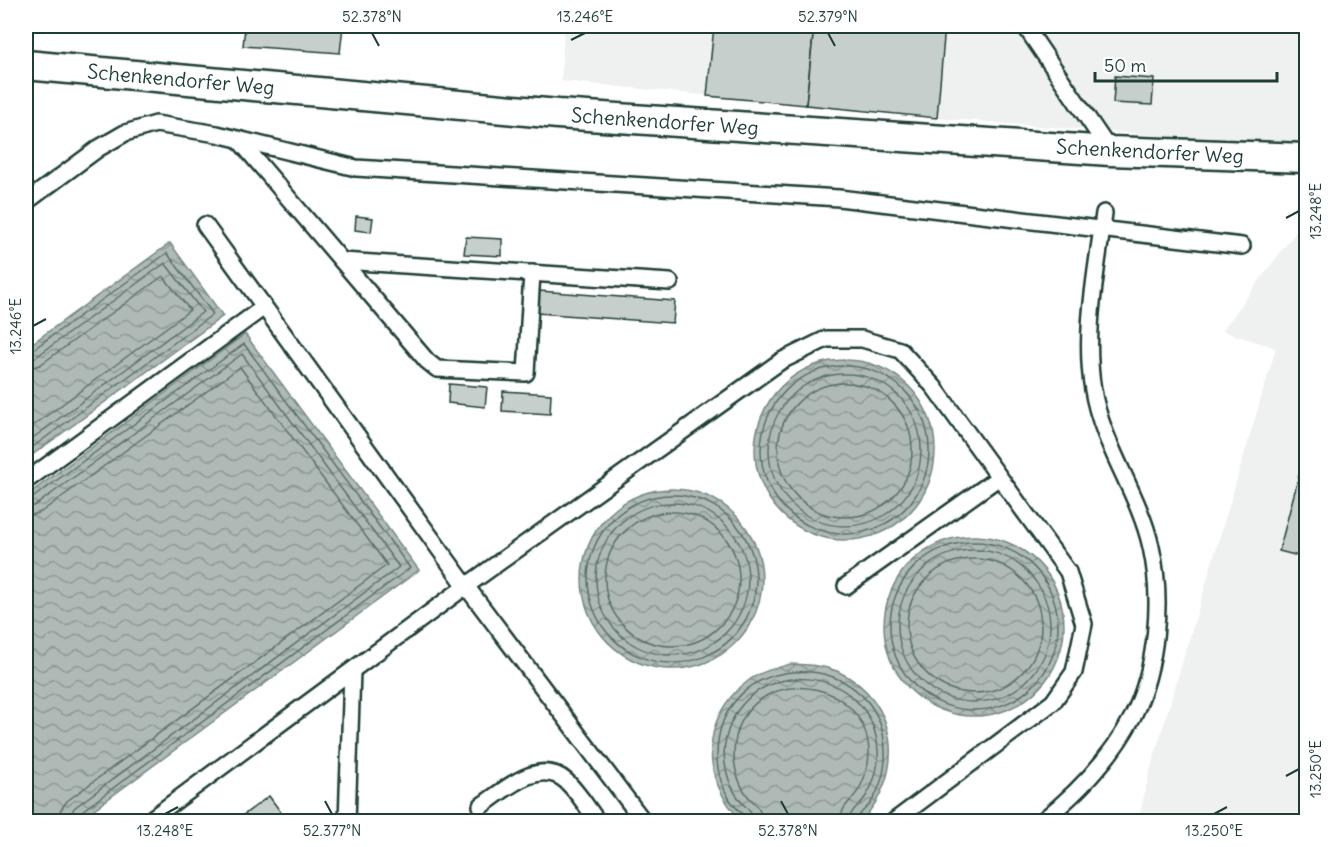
<svg xmlns="http://www.w3.org/2000/svg" width="1332" height="847" viewBox="0 0 1332 847" font-family="Delius,sans-serif">
<style>
.built{fill:#eef1f0}
.water{fill:url(#water-waves);stroke:#758883;stroke-width:1.5}
.lines{fill:none;stroke-linecap:round;stroke-linejoin:round}
.shore{stroke:#596f68;stroke-width:1.5}
.building{fill:#c7cfcc;stroke:#1f3d34;stroke-width:1.5}
.service-casing{stroke:#1f3d34;stroke-width:20}
.minor-casing{stroke:#1f3d34;stroke-width:33}
.service{stroke:#fff;stroke-width:15}
.minor{stroke:#fff;stroke-width:28}
.ticks{fill:none;stroke:#1f3d34;stroke-width:2}
.labels{text-anchor:middle;dominant-baseline:central;stroke-width:5;stroke-linejoin:round;paint-order:stroke}
.street-label{font-size:20px;fill:#1f3d34;stroke:#fff}
.neatline{fill:none;stroke:#1f3d34;stroke-width:2}
.ticks-label{font-size:15px;text-anchor:middle;fill:#1f3d34}
</style>
<defs>
<pattern id="water-waves" width="16" height="10" patternUnits="userSpaceOnUse" patternTransform="scale(1.5)"><rect width="16" height="10" fill="#afbab7"/><path d="M0 5q4-4 8 0t8 0" fill="none" stroke="#8e9896"/></pattern>
</defs>
<rect width="100%" height="100%" fill="#fff"/>
<filter id="ink" filterUnits="userSpaceOnUse"><feTurbulence type="fractalNoise" baseFrequency=".0167" numOctaves="2"/><feDisplacementMap in="SourceGraphic" scale="12" xChannelSelector="R" yChannelSelector="G"/><feConvolveMatrix kernelMatrix="1 2 1 2 8 2 1 2 1" color-interpolation-filters="sRGB"/></filter>
<g filter="url(#ink)">
<g class="built">
<polygon points="564,26 1306,26 1306,147 937,118 561,81"/>
<polygon points="1306,218 1306,821 1138,822 1149,774 1276,348 1222,331"/>
</g>
<g class="water">
<polygon points="170,243 223,316 28,458 26,348"/>
<polygon points="245,334 419,570 78,821 26,821 26,496"/>
<circle cx="845" cy="450" r="90"/>
<circle cx="672" cy="579" r="90"/>
<circle cx="974" cy="626" r="90"/>
<path d="M791,664C807,665 822,665 837,671C900,700 906,775 861,821H742C701,781 699,717 748,681C761,671 776,668 791,664Z"/>
</g>
<g class="lines">
<g class="shore">
<polyline points="26,352 31,351 167,253 213,314 26,452"/>
<polyline points="26,360 36,357 165,263 203,312 26,443"/>
<circle cx="845" cy="450" r="84"/>
<polyline points="26,369 40,365 163,276 190,310 26,431"/>
<circle cx="845" cy="450" r="76"/>
<circle cx="845" cy="450" r="67"/>
<circle cx="672" cy="579" r="84"/>
<polyline points="26,500 31,499 244,344 410,568 78,814 75,822"/>
<circle cx="672" cy="579" r="76"/>
<polyline points="26,508 36,505 242,354 399,567 74,808 68,822"/>
<circle cx="672" cy="579" r="67"/>
<polyline points="26,517 41,512 240,367 387,565 67,801 60,811 59,822"/>
<circle cx="974" cy="626" r="84"/>
<circle cx="974" cy="626" r="76"/>
<circle cx="974" cy="626" r="67"/>
<path d="M746,822C745,813 737,810 733,804C723,791 717,772 717,757C716,643 883,645 885,752C886,769 880,790 870,804C865,810 858,813 857,822"/>
<path d="M753,822C753,810 745,808 739,799C727,783 721,758 726,738C747,651 873,663 878,751C879,767 873,787 864,799C858,807 850,810 849,822"/>
<path d="M762,822C762,808 754,804 747,795C736,780 732,760 735,743C746,664 864,672 869,751C869,765 864,784 855,795C848,804 841,808 840,822"/>
</g>
</g>
<g class="building">
<polygon points="245,26 343,26 340,53 243,46"/>
<polygon points="714,26 814,26 806,105 707,96"/>
<polygon points="814,26 945,26 937,118 806,105"/>
<polygon points="1115,76 1154,79 1152,105 1113,103"/>
<polygon points="356,216 373,218 371,232 355,230"/>
<polygon points="466,237 502,239 502,256 464,254"/>
<polygon points="539,291 675,301 673,323 537,313"/>
<polygon points="449,384 487,387 485,407 448,403"/>
<polygon points="503,391 551,394 550,414 502,411"/>
<polygon points="1306,449 1306,558 1279,551"/>
<polygon points="269,796 288,822 234,822"/>
</g>
<g class="lines">
<defs>
<g id="service">
<polyline points="1025,26 1110,151"/>
<polyline points="239,140 427,361 437,369 526,373 532,273"/>
<polyline points="26,202 99,148 125,133 156,124 217,134 356,168 839,198 1242,246"/>
<polyline points="205,225 466,586 644,822"/>
<polyline points="342,261 670,282"/>
<polyline points="26,481 264,307"/>
<polyline points="846,586 998,478"/>
<path d="M481,806C503,791 539,757 566,781C578,792 588,809 598,822"/>
<polyline points="147,822 466,586 781,361 826,339 862,339 900,350 934,387 1068,572 1084,624 1074,672 1053,702 893,822"/>
<polyline points="347,822 352,671"/>
<path d="M1041,822C1076,794 1112,757 1133,716C1157,667 1163,600 1151,547C1139,493 1102,445 1093,390C1083,332 1097,270 1104,213"/>
</g>
<polyline id="minor" points="26,65 558,114 1110,151 1306,158"/>
</defs>
<use href="#service" class="service-casing"/>
<use href="#minor" class="minor-casing"/>
<use href="#service" class="service"/>
<use href="#minor" class="minor"/>
</g>
</g>
<path class="ticks" d="M372,33L379,46M828,33L835,46M571,40L585,33M1286,218L1299,211M33,326L46,319M1286,776L1299,769M325,801L332,814M781,801L788,814M165,814L178,807M1214,814L1227,807"/>
<g class="labels">
<g class="street-label">
<text transform="translate(181 79) rotate(5)">Schenkendorfer Weg</text>
<text transform="translate(665 121) rotate(4)">Schenkendorfer Weg</text>
<text transform="translate(1150 151) rotate(3)">Schenkendorfer Weg</text>
</g>
</g>
<rect width="1332" height="847" fill="none" stroke="#fff" stroke-width="66"/>
<path d="M1095 72v9h182v-9" fill="none" stroke="#1f3d34" stroke-width="3"/>
<text x="1104" y="72" font-size="18" fill="#1f3d34" stroke="#ffffff" stroke-width="4.5" paint-order="stroke">50 m</text>
<rect x="33" y="33" width="1266" height="781" class="neatline"/>
<g class="ticks-label">
<text x="372" y="22">52.378°N</text>
<text x="585" y="22">13.246°E</text>
<text x="828" y="22">52.379°N</text>
<text transform="translate(1316 211) rotate(-90)" y="5">13.248°E</text>
<text transform="translate(16 326) rotate(-90)" y="5">13.246°E</text>
<text transform="translate(1316 769) rotate(-90)" y="5">13.250°E</text>
<text x="165" y="836">13.248°E</text>
<text x="332" y="836">52.377°N</text>
<text x="788" y="836">52.378°N</text>
<text x="1214" y="836">13.250°E</text>
</g>
</svg>
